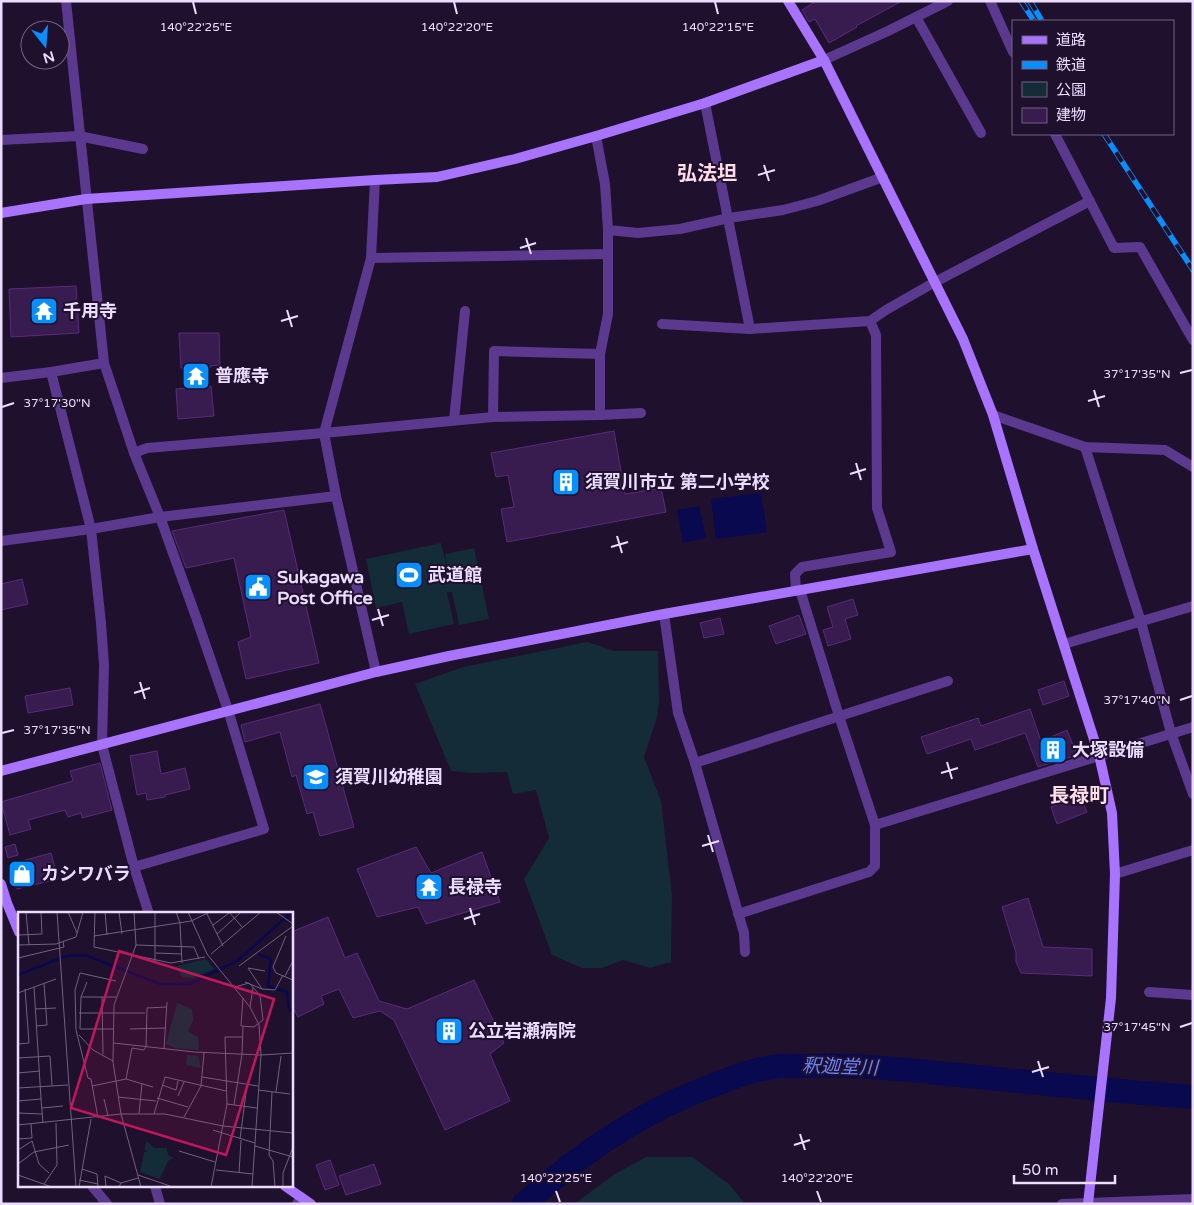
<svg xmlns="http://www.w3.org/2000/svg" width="1194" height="1205" viewBox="0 0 1194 1205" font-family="'Varela Round','Noto Sans JP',sans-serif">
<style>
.green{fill:#132c37}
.water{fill:#08094e}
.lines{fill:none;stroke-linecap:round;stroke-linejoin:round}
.river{stroke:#08094e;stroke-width:24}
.building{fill:#381b4f;stroke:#582c7c}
.street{stroke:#5a398e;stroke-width:10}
.secondary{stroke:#a873ff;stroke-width:10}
.rail-casing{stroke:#088fff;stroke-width:5.5}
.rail{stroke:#1f102d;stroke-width:4;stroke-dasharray:11;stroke-linecap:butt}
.ticks{fill:none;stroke:#ecdcff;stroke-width:2}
.labels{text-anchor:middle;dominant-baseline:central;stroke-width:4;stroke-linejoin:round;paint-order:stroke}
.poi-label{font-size:18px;font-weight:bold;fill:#ecdcff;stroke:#1f102d;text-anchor:start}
.water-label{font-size:19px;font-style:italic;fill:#6a85ff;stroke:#1f102d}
.quarter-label{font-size:20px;font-weight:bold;fill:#ffdee7;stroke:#1f102d}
.inset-river{fill:none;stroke:#08094e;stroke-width:2.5}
.inset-road{fill:none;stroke:#716281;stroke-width:1}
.view{fill:#c2185b;fill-opacity:0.15;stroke:#c2185b;stroke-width:2.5}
.inset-edge{fill:none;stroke:#ecdcff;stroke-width:2.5}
.ticks-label{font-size:12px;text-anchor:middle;fill:#ecdcff;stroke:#1f102d;stroke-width:4;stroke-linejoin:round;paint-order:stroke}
</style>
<rect width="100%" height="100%" fill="#1f102d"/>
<g class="green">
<polygon points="441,543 449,576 445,554 474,548 489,619 459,625 452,592 447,592 454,624 409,634 402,602 376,608 366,559"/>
<polygon points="587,642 597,645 614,651 658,651 659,703 657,717 644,757 661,801 672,895 671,962 650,968 623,960 602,968 582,968 552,955 524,879 549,838 536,790 513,794 507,772 472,773 451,771 415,684 463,667"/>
<polygon points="646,1157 692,1157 729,1184 745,1204 574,1204 615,1174"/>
</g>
<g class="water">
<polygon points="761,493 767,532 716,539 711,499"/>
<polygon points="699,506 706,538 683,543 677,510"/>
</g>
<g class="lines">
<path class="river" d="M524,1204C582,1151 646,1109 719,1083C737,1076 755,1069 774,1067C784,1065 794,1066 804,1066C852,1064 900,1069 948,1074C1029,1082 1111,1091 1193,1097"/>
</g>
<g class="building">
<polygon points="816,1 902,1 856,26 857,27 829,43 815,19 809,22 802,10"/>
<polygon points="76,286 79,333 11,337 9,289"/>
<polygon points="179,333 219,333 220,365 210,366 210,368 181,368"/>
<polygon points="211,386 214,416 178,419 176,389"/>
<polygon points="614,431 625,494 661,488 666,512 507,542 501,509 514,507 508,475 496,477 491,453"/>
<polygon points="284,510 319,663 246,679 238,642 251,637 234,558 186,568 172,531"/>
<polygon points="22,579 28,604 1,610 1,584"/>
<polygon points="853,599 858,615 845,619 851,639 828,646 823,630 833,627 827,607"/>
<polygon points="799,615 806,634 776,644 769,626"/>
<polygon points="720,618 724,634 704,638 700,623"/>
<polygon points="1064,681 1069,696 1043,705 1038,690"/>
<polygon points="70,688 73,705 28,713 25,696"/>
<polygon points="320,704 354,827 320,836 313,812 307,814 296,775 292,777 280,732 245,742 241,725"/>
<polygon points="1030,709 1041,741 1067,730 1077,755 1038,767 1025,733 975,750 971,739 927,754 921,737 978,718 981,726"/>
<polygon points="157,751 161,774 185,768 190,789 165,795 165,797 147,800 146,793 137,795 130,756"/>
<polygon points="100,763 112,810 82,818 81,813 68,817 65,810 28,820 31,829 10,835 1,802 73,781 70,771"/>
<polygon points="1080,795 1087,812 1057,824 1051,807"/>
<polygon points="15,844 18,855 8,858 5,847"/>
<polygon points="416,847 431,873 482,852 500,902 426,924 418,907 377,917 357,869"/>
<polygon points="51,853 58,879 17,889 11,864"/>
<polygon points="1028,898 1043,947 1092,949 1092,976 1021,973 1016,962 1016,953 1002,907"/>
<polygon points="328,917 345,958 357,953 379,1001 407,1009 474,980 504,1043 490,1054 510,1101 445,1130 394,1020 380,1011 353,1018 339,989 321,996 324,1004 298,1017 291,1004 291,932"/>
<polygon points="330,1160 339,1185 325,1190 316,1165"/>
<polygon points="374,1164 381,1184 346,1195 339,1176"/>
</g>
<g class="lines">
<g class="street">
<polyline points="66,1 104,363 134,453 160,517 196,617 228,710 264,829 134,867"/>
<polyline points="990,1 1013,52"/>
<polyline points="916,17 981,133"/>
<polyline points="824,60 888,31 948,1"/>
<polyline points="705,103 750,329"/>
<polyline points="1055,134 1114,248 1140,247 1193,340"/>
<polyline points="1,140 79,136 143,149"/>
<polyline points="375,180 371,258 324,433 336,496 376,672"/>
<polyline points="608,230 638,233 680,229 729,218 783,210 817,201 883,177"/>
<polyline points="371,258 608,254"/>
<polyline points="662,324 750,329 870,321 886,310 935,282 1090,201"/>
<polyline points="51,372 91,529 101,623 104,665 102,745 134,867 149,914"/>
<polyline points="1,378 51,372 104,363"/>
<polyline points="600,415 641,413"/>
<polyline points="993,415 1085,447 1165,450 1193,467"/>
<polyline points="493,417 494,351 600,354"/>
<polyline points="454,420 465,311"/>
<polyline points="1085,447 1141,622 1171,733 1193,794"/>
<polyline points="134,453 147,448 324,433 493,417 600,415 600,354 608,314 608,230 605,184 596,136"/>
<polyline points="1,541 91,529 160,517 336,496"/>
<polyline points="796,591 795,574 802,567 891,552 877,508 876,335 870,321"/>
<polyline points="664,614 678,713 695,763 744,933 745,952"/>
<polyline points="1064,644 1193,606"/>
<polyline points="695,763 948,681"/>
<polyline points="875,825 1193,727"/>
<polyline points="1115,874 1193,850"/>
<polyline points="738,914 869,872 875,866 875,825 839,716 800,590"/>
<polyline points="1149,992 1193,995"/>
<polyline points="92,1186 107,1204"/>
<polyline points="155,1186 160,1204"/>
<polyline points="297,1204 301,1197"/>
<polyline points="1062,1204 1193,1199"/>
</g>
<g class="secondary">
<polyline points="788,1 824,60 963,339 993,415 1033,549 1099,755 1112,813 1115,874 1111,998 1088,1204"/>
<polyline points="1,213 86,199 375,180 437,177 515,159 596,136 705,103 824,60"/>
<polyline points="1,771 376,672 449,656 664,614 1033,549"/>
<polyline points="1,884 7,903 19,932"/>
<polyline points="285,1186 311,1204"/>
</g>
<defs>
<g id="rail">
<polyline points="1021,1 1034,21"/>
<polyline points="1030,1 1042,21"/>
<polyline points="1104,134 1193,270"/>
</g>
</defs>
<use href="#rail" class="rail-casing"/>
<use href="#rail" class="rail"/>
</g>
<path class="ticks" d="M193,2L196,14M454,2L457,14M715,2L718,14M764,165L769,181M758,175L775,170M526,238L531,254M520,248L536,243M287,310L292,327M281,321L298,316M1180,373L1192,370M1094,390L1099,407M1088,401L1105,396M2,407L14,403M856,463L861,480M850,474L866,469M617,536L622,553M611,547L628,542M378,609L383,626M372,620L389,615M140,682L145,699M134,693L150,688M1180,700L1192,696M2,733L14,730M947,762L952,779M941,773L958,768M708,835L713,852M702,846L719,841M470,908L475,925M464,919L480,914M1180,1027L1192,1023M1038,1061L1043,1077M1032,1072L1049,1067M800,1134L805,1150M794,1145L810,1140M556,1191L560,1202M817,1191L821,1202"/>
<defs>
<symbol id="temple-square" viewBox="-11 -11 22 22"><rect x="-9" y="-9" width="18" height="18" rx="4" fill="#088fff" stroke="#1f102d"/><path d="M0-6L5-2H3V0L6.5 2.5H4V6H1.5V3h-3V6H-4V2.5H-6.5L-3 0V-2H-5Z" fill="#fff"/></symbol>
<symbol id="building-square" viewBox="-11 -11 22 22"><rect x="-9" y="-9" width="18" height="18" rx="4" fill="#088fff" stroke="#1f102d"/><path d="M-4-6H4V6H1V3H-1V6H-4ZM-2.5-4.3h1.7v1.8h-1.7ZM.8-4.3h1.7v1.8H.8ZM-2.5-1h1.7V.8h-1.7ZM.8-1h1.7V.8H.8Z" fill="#fff"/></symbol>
<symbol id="stadium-square" viewBox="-11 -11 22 22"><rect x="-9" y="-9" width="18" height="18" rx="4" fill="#088fff" stroke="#1f102d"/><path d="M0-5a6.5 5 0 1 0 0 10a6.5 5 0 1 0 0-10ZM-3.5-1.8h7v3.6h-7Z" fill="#fff"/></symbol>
<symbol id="civic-square" viewBox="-11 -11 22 22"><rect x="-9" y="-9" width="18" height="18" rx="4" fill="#088fff" stroke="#1f102d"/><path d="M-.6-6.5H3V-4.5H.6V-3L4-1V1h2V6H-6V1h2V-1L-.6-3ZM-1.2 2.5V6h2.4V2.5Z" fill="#fff"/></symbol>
<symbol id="school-square" viewBox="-11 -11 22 22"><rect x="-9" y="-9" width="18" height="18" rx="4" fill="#088fff" stroke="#1f102d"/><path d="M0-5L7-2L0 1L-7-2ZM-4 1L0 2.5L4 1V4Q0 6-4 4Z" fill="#fff"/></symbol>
<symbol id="shop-square" viewBox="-11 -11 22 22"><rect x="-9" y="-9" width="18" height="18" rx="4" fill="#088fff" stroke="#1f102d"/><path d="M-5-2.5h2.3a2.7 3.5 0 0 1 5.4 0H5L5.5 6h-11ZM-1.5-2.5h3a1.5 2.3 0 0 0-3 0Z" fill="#fff"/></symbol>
</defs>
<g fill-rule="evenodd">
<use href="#temple-square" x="28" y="295" width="32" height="32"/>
<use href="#temple-square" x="180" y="360" width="32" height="32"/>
<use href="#building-square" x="550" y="466" width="32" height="32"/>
<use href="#stadium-square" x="393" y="559" width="32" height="32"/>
<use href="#civic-square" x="242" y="571" width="32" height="32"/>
<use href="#building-square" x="1037" y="734" width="32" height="32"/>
<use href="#school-square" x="300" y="761" width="32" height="32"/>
<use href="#shop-square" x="6" y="858" width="32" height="32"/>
<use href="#temple-square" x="413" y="871" width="32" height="32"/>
<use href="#building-square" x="433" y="1015" width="32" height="32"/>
</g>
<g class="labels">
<g class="poi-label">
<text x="63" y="311">千用寺</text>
<text x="215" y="376">普應寺</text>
<text x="585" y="482">須賀川市立 第二小学校</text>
<text x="428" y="575">武道館</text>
<text x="277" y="577">Sukagawa<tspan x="277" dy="21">Post Office</tspan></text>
<text x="1072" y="750">大塚設備</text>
<text x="335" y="777">須賀川幼稚園</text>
<text x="41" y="874">カシワバラ</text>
<text x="448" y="887">長禄寺</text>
<text x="468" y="1031">公立岩瀬病院</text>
</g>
<g class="water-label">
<text transform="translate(840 1067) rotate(2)">釈迦堂川</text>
</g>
<g class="quarter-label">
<text x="707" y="174">弘法坦</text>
<text x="1079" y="796">長禄町</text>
</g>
</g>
<g transform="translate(18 912)">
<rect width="275" height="275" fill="#1f102d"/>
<path d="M188,47L196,57L175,66L164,65L158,54ZM159,91L174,97L175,108L170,119L180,125L181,138L157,136L148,132ZM169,143L180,144L183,156L168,153ZM129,229L136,236H149L150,243L156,246L150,249L142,267L122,260L126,240H130L126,237Z" fill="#132c37"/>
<path class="inset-river" d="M240,42L253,47L250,74L269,80L271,97L275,101M0,63L48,44L67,43L142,72H171L219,49L274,0"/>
<path class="inset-road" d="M8,0L11,33M39,0L58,275M50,0L59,21M77,0L76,35L153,51L187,45M87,0L89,23M101,0L104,22M116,0L118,33L96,93L95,150L103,202L123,275M137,0V49M158,0L162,11L164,51M170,0L189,42L232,95L241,113L243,143L234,275M211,0L225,16M258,0L275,12M189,2L205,34M173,9L192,0M195,13L211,1M199,22L223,0M0,23L24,22L23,0M76,24L173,9M268,24L255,55L258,61L275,68M0,33L38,32L58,25L65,0M118,33L176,35L181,47M138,41L164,42M193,42L243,0M0,46L46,35L45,29M221,54L275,14M267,64L275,49M69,70L63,85L62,117H95M227,70L244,77L230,56L247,59M16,75L23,187M217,75L231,71L242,83L245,108L236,115L223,114L225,86M244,77L257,78L265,63M0,81L38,67M63,85H98M84,85L85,142M232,95L235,76M17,97L38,96M61,101H127M18,114L29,113L26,71M112,117L148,116M61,123L75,138L95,149M96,131L176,140L243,143M0,132L11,131L7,77M128,135L129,96L148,95M146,137L149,90M243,143L275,141M0,146L32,144L34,174M0,161L22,159M184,165L240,174M108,167L114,136L126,138L128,135M144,173L158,178L160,169M74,174L108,167L135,175M0,176L50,173M240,178L272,182M254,180L251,243L255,249L257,275M258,180L263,144M160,184L166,170M100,185L138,189M139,186L170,195M86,187L90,204M0,189L23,187L25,211M209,192L239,196M216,193L224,142L225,115M24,196L45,194M0,201L24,202M121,202L124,171M136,202L147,165L208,179M166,205L183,174L186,141M80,206L73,167L70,166L58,118L57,78L62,61L98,69M0,213L103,202H147L205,214L275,221M195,218L237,231M0,227L14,226L13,212M222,227L229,173M237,234L275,245M0,238L14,229L21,252L31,261M161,239L197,250M0,252L16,240L51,233M64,257L79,262L80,275M198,258L235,262M221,261L223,228M0,263L34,275M120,263L155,275M61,268L80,272M26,272L39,253L38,211M61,275L73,207M88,275L87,264L103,271M101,275L103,271L120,266M193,275L209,192L207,125H225M265,275V261L275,235"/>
<path class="view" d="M101,39L256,87L208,243L53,196Z"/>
<rect width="275" height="275" class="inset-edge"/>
</g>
<g class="ticks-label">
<text x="196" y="31">140°22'25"E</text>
<text x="457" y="31">140°22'20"E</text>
<text x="718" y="31">140°22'15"E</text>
<text x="1137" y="378">37°17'35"N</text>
<text x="57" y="407">37°17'30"N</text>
<text x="1137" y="704">37°17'40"N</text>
<text x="57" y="734">37°17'35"N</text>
<text x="1137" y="1031">37°17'45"N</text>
<text x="556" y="1182">140°22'25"E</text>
<text x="817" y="1182">140°22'20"E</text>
</g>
<rect width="1194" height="1205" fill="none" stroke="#ecdcff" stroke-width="5"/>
<rect x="1012" y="20" width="162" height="115" fill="#1f102d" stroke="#716281"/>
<rect x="1022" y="36" width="25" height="8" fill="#a873ff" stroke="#716281"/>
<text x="1056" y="45" font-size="15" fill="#ecdcff">道路</text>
<rect x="1022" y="61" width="25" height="8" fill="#088fff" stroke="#716281"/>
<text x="1056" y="70" font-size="15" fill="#ecdcff">鉄道</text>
<rect x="1022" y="82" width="25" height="15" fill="#132c37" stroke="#716281"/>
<text x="1056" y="95" font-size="15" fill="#ecdcff">公園</text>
<rect x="1022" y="108" width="25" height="15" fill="#381b4f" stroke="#716281"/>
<text x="1056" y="120" font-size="15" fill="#ecdcff">建物</text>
<g transform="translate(45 45) rotate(163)"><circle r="24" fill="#1f102d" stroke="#716281"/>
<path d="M0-4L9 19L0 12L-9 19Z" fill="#088fff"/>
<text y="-8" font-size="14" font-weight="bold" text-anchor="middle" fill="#ecdcff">N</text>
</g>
<path d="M1014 1175v8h101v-8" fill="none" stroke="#ecdcff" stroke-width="2.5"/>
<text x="1022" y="1175" font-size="15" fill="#ecdcff" stroke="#1f102d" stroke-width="4" paint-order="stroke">50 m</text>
</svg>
